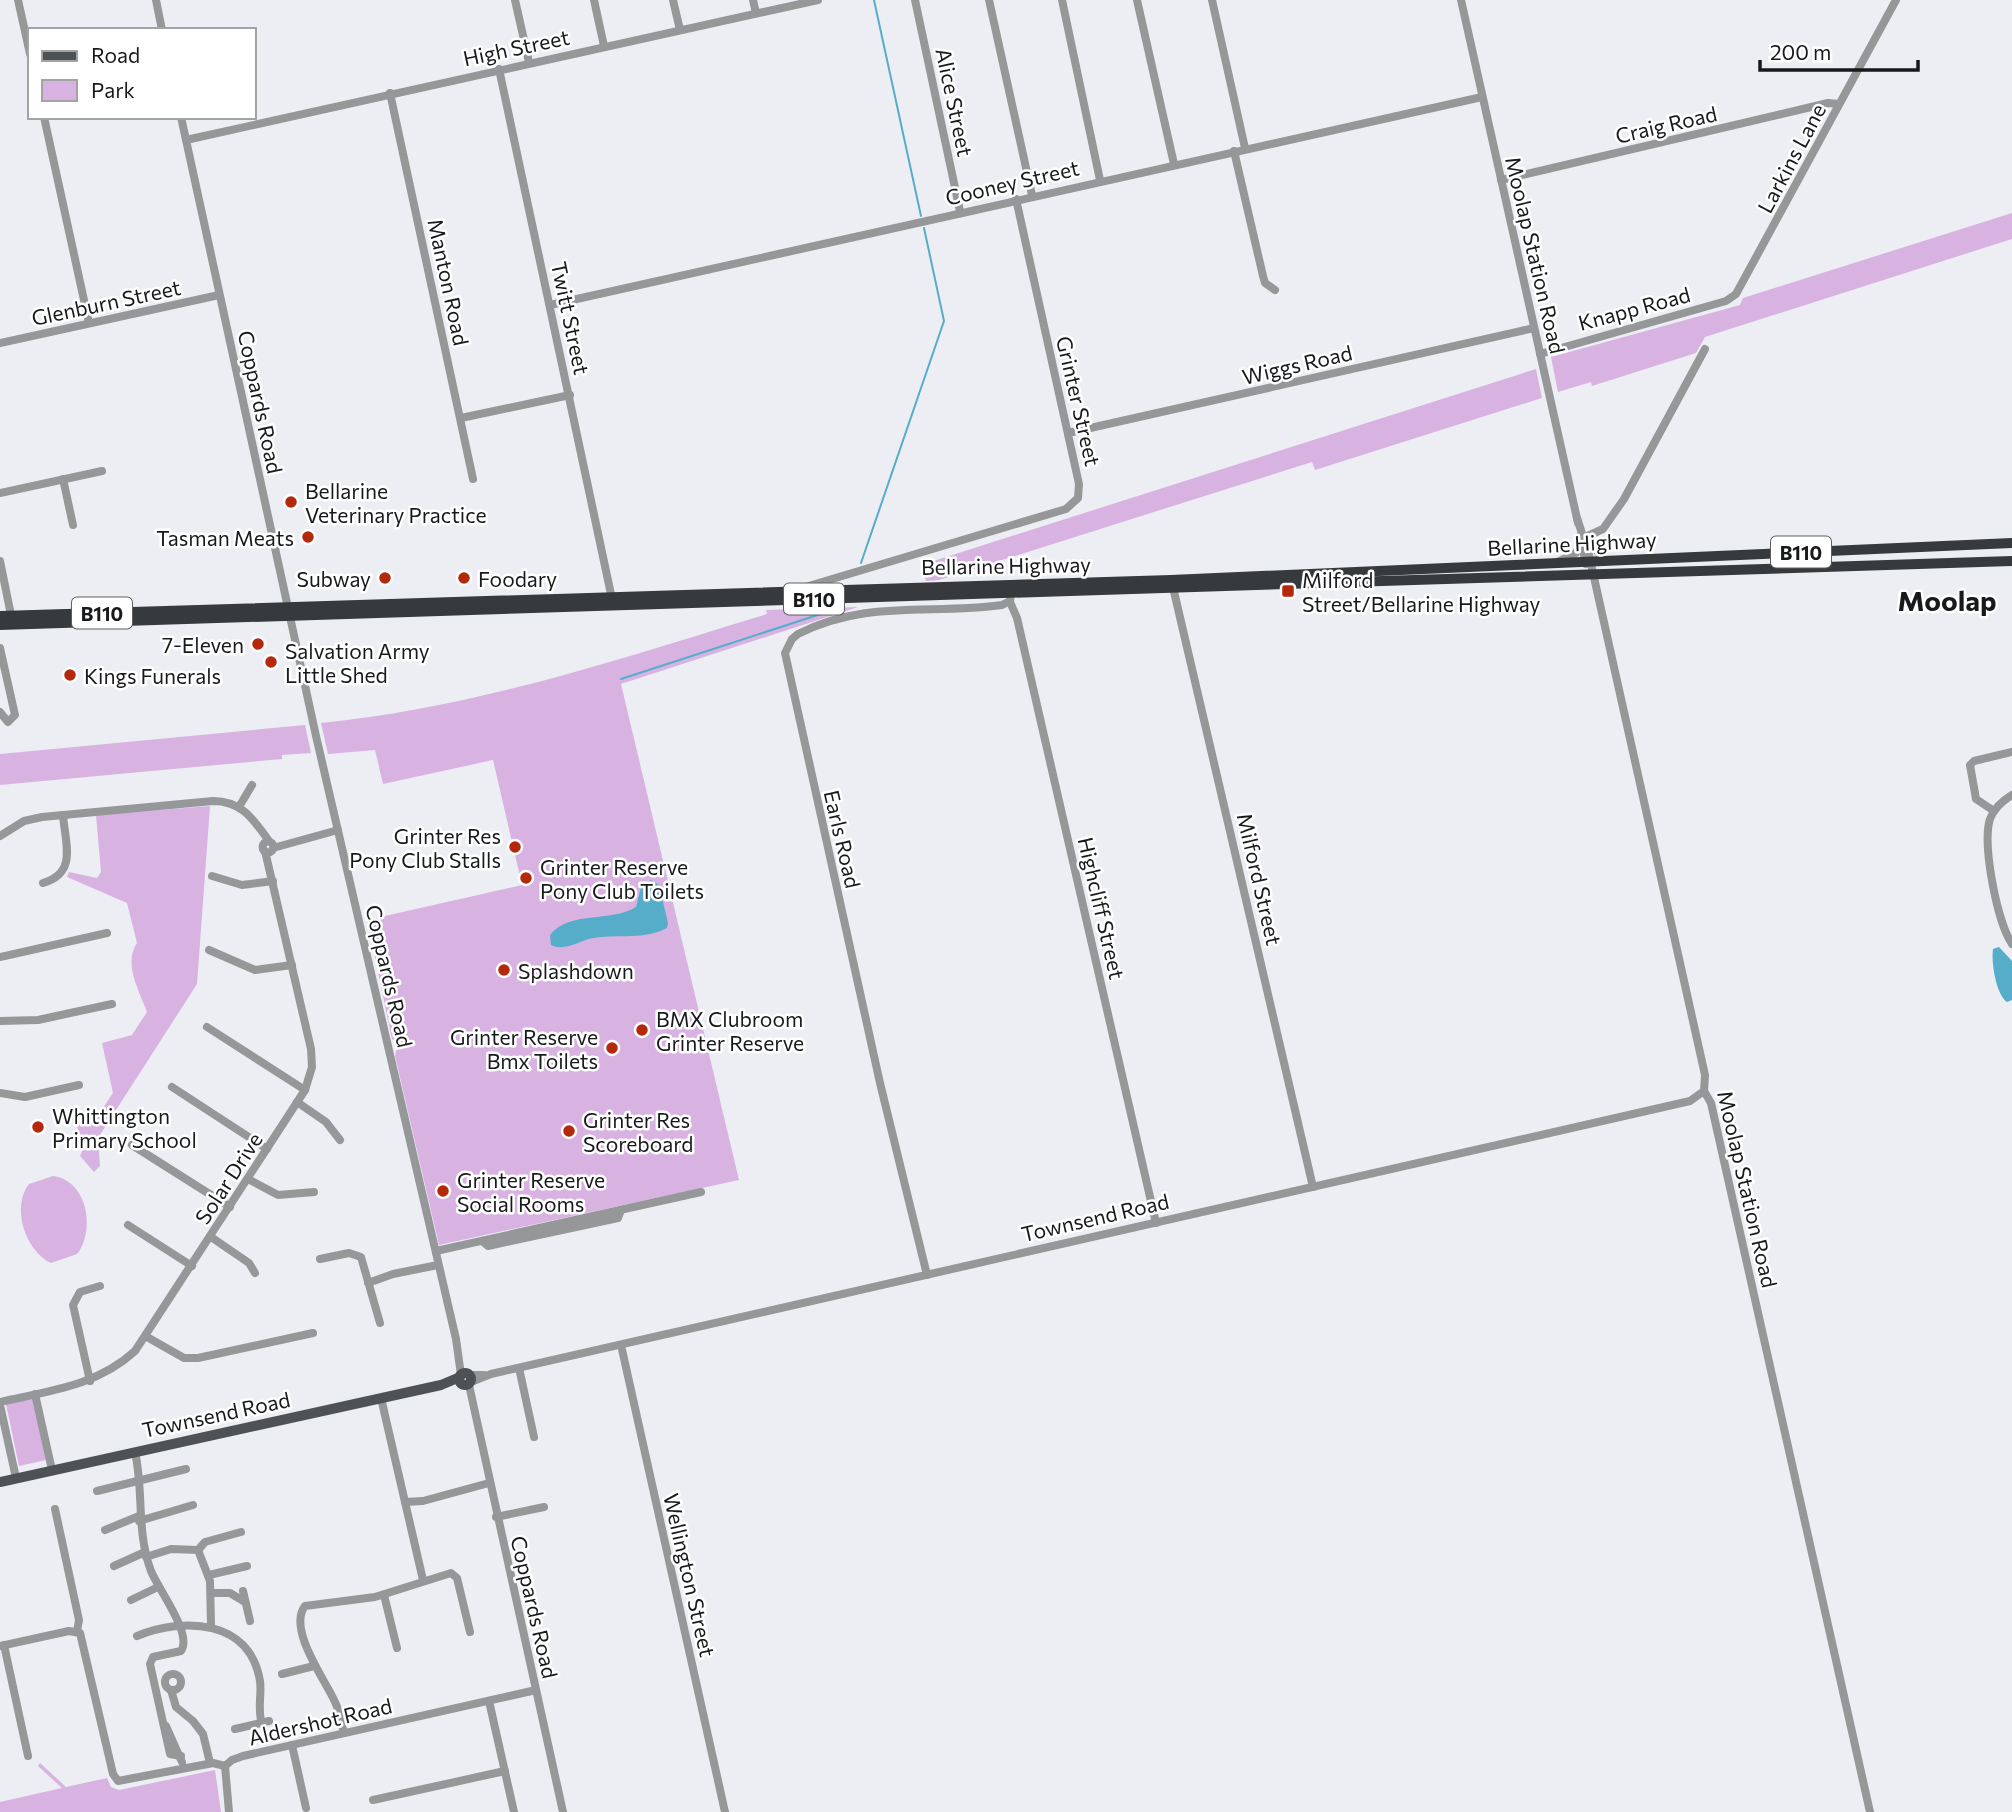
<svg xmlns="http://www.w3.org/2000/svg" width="2012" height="1812" viewBox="0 0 2012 1812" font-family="Commissioner,sans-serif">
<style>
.green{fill:#d8b3e2}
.water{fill:#56adc9}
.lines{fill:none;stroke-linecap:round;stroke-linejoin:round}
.stream{stroke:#56adc9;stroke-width:2}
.minor{stroke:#959799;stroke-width:8}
.major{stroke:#4e5255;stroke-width:10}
.highway{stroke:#363a3d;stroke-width:10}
.poi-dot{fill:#b4280b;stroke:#fff;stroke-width:2.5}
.labels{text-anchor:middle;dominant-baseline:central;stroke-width:5;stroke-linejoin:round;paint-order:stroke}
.shield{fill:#fff;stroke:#5d5e5f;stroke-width:2}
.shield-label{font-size:19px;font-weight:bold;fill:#18191b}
.street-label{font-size:21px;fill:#18191b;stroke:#fff}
.poi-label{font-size:21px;fill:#18191b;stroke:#fff;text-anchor:start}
.district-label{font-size:28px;font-weight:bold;fill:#18191b;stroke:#fff}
</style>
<rect width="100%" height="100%" fill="#eceef4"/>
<g class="green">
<polygon points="2012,213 2012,239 1705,337 1696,353 1592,386 1591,382 1558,392 1551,357 1740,305 1743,298"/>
<polygon points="1536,369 1542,398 1315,470 1312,462 939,580 926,581 921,565"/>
<path d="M858,607L621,684L739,1180L439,1245L395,1056L398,1042L392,1039L367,920L522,885L493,760L383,784L375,750L328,754L321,723C475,708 619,659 767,614L766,610Z"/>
<polygon points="305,725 311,753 282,755 282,759 0,785 0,754"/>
<path d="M210,806L197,984L98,1138L100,1166L94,1172L80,1156L83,1149L76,1122L96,1118L113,1093L102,1043L132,1035L147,1012C139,990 123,964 137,943L127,903L67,877L69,872L97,878L101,872L96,815Z"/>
<path d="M53,1176C87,1180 96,1230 77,1254L51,1263C25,1251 11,1207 29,1184Z"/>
<polygon points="33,1399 46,1460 19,1466 6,1404"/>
<polygon points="40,1763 66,1787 107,1778 111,1787 119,1790 215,1770 221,1812 0,1812 0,1802 62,1788 38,1766"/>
</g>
<g class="water">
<path d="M651,880L659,885L668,923L667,928C645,940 618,934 594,938C580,940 565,952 551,945L550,935C570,910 610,923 636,907L641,887Z"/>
<path d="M1999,947L2012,961V1000L2007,1002C1996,995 1991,962 1993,949Z"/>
</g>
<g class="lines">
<g class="stream">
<polyline points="874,0 921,216"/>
<polyline points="861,563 944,321 924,228"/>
<polyline points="621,679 833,610"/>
</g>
<g class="minor">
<polyline points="18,0 30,54"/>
<polyline points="156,0 162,30"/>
<polyline points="515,0 529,62"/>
<polyline points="594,0 604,46"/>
<polyline points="673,0 680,30"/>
<polyline points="753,0 756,13"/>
<polyline points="915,0 960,211"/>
<polyline points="989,0 1032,195"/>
<polyline points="1062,0 1100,180"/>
<polyline points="1137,0 1174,164"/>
<polyline points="1212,0 1245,148"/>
<polyline points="1461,0 1578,523"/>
<polyline points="499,69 612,599"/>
<polyline points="390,93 473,479"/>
<polyline points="44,117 89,323"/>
<polyline points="181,117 316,736 456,1339 461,1375"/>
<polyline points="186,140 818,0"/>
<polyline points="1234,151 1263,276 1265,283 1275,290"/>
<polyline points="1501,180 1828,103 1839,104"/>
<polyline points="550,305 1482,97"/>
<polyline points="0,343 219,295"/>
<polyline points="1540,354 1726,301 1736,294 1896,0"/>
<polyline points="461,418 570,395"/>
<polyline points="1068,433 1534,328"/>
<polyline points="63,479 73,525"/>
<polyline points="0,493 102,471"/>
<polyline points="1577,518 1589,555 1705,1075 1704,1091 1711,1103 1870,1812"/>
<polyline points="1580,536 1586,564"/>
<polyline points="1581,539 1603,529 1624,499 1705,349"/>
<polyline points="1588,540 1604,560"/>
<polyline points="0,561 12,620"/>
<polyline points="1559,561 1576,553 1581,544"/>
<polyline points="1172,583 1313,1187"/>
<polyline points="802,588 1066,509 1078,498 1079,484 1016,199"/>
<polyline points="1010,602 1017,618 1156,1223"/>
<polyline points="0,648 15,715 8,722 0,712"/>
<path d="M2012,795C2002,801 1994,808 1990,819C1982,844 1997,922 2012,944"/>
<polyline points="239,807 252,785"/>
<polyline points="1994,811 1976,799 1970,765 1974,761 2012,752"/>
<path d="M0,836L24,821L42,817L213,801C242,801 253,819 269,841"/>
<circle cx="268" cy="847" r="5.5"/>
<polyline points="273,848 338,830"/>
<polyline points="212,876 242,885 273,881"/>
<path d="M43,883C78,873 65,843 63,815"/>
<polyline points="209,950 255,970 292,965"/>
<polyline points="0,957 107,933"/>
<polyline points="0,1021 38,1020 112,1004"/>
<polyline points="207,1027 305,1090"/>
<polyline points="172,1087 267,1149"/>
<polyline points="0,1093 25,1097 79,1085"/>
<polyline points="297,1102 326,1122 340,1140"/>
<polyline points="132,1145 230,1207"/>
<polyline points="248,1179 278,1195 314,1192"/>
<polyline points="128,1225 192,1266"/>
<polyline points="211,1237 249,1263 255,1273"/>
<polyline points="482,1241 488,1246 618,1218 621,1210"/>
<polyline points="436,1251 701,1192"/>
<polyline points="320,1259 349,1253 361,1257 380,1323"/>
<path d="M927,1275L880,1083L785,653L792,639L798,634C866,599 931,615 1002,605L1010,601L1012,587"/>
<polyline points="368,1283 393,1274 438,1265"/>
<polyline points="147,1337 184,1358 198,1358 313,1333"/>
<polyline points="621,1345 725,1812"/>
<polyline points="519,1368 534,1437"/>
<polyline points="469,1375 484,1375"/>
<polyline points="90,1381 73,1305 80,1292 100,1286"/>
<polyline points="471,1382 491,1374 1690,1101 1704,1091"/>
<polyline points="469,1385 563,1812"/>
<polyline points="35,1394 52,1470"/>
<polyline points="381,1398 423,1580"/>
<path d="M0,1402C49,1391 97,1386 135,1351L305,1090L312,1067L311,1049L265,851"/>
<polyline points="0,1405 16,1478"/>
<path d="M135,1452C144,1492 136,1531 151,1571C158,1589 193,1634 181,1651L153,1657L150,1664L170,1754L181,1756"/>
<polyline points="97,1491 186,1469"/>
<polyline points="405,1502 423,1501 489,1483"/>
<polyline points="55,1509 79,1620 77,1631"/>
<polyline points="496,1517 544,1507"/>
<polyline points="139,1521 193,1505"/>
<polyline points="105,1530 139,1516"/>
<polyline points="198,1550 205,1542 241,1532"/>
<polyline points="146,1557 171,1549 198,1550 210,1581 211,1626"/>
<polyline points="114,1566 145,1552"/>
<polyline points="209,1575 247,1566"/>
<polyline points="243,1591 250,1621"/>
<polyline points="211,1593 230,1593 245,1602"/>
<polyline points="384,1595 397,1648"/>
<polyline points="131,1600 158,1587"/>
<path d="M137,1636C183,1617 250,1619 260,1681C262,1695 257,1709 262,1724"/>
<polyline points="4,1645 28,1756"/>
<polyline points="0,1646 69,1631 80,1633 113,1774 118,1781 213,1763 225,1766"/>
<polyline points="282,1674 314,1666"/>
<circle cx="173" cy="1682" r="8"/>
<polyline points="171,1690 176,1707 193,1721 203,1734 210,1763"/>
<polyline points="489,1701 514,1812"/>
<polyline points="166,1726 182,1762"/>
<polyline points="235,1729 269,1721"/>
<path d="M344,1733C341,1723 340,1712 335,1702C326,1681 287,1629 305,1606L375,1597L451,1573L457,1578L470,1632"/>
<polyline points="292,1745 306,1808"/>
<polyline points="225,1766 232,1760 243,1756 536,1690"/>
<polyline points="225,1766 229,1812"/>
<polyline points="373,1800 505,1771"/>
</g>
<g class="major">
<circle cx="465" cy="1379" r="6"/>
<polyline points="0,1482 441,1385 460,1377"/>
</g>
<g class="highway">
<polyline points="0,616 1171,580 2012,543"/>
<polyline points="0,625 2012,561"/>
</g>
</g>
<g class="poi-dot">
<circle cx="291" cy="502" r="7"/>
<circle cx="308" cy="537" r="7"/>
<circle cx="385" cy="578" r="7"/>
<circle cx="464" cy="578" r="7"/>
<rect x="1281" y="584" width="14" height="14" rx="3.5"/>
<circle cx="258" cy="644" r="7"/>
<circle cx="271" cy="662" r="7"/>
<circle cx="70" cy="675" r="7"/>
<circle cx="515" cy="847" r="7"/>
<circle cx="526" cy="878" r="7"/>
<circle cx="504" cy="970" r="7"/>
<circle cx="642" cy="1030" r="7"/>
<circle cx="612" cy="1048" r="7"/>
<circle cx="38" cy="1127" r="7"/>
<circle cx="569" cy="1131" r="7"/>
<circle cx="443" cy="1191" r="7"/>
</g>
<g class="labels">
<g class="shield">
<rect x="1771" y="536.5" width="60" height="31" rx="5"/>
<rect x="784" y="583.5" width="60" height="31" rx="5"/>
<rect x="72" y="597.5" width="60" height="31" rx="5"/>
</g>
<g class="shield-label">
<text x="1801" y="552">B110</text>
<text x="814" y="599">B110</text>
<text x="102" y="613">B110</text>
</g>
<g class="street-label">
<text transform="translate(516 47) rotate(-12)">High Street</text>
<text transform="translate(955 102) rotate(78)">Alice Street</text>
<text transform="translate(1666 124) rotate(-13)">Craig Road</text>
<text transform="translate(1791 158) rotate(-62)">Larkins Lane</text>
<text transform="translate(1012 182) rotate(-13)">Cooney Street</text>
<text transform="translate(1536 255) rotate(77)">Moolap Station Road</text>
<text transform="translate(449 282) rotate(78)">Manton Road</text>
<text transform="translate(106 302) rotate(-12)">Glenburn Street</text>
<text transform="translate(1634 308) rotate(-15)">Knapp Road</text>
<text transform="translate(571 318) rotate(78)">Twitt Street</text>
<text transform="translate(1297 364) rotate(-13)">Wiggs Road</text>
<text transform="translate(1079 401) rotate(77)">Grinter Street</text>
<text transform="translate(261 402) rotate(78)">Coppards Road</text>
<text transform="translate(1572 543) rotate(-3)">Bellarine Highway</text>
<text transform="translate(1006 565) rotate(-1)">Bellarine Highway</text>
<text transform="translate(843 839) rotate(77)">Earls Road</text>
<text transform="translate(1260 879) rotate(77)">Milford Street</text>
<text transform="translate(1102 908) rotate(77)">Highcliff Street</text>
<text transform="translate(390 976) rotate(77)">Coppards Road</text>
<text transform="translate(228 1178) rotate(-57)">Solar Drive</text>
<text transform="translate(1748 1189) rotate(77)">Moolap Station Road</text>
<text transform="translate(1095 1217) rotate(-13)">Townsend Road</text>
<text transform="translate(216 1414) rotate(-12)">Townsend Road</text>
<text transform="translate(690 1575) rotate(77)">Wellington Street</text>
<text transform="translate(535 1607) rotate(77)">Coppards Road</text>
<text transform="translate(320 1721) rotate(-13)">Aldershot Road</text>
</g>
<g class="poi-label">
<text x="305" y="490">Bellarine<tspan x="305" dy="24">Veterinary Practice</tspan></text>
<text x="294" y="537" text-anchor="end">Tasman Meats</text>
<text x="371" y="578" text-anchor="end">Subway</text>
<text x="478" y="578">Foodary</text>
<text x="1302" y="579">Milford<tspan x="1302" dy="24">Street/Bellarine Highway</tspan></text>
<text x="244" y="644" text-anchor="end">7-Eleven</text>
<text x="285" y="650">Salvation Army<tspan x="285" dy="24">Little Shed</tspan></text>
<text x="84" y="675">Kings Funerals</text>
<text x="501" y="835" text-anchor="end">Grinter Res<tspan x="501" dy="24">Pony Club Stalls</tspan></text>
<text x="540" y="866">Grinter Reserve<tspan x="540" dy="24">Pony Club Toilets</tspan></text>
<text x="518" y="970">Splashdown</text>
<text x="656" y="1018">BMX Clubroom<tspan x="656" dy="24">Grinter Reserve</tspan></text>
<text x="598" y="1036" text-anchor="end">Grinter Reserve<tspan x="598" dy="24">Bmx Toilets</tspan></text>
<text x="52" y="1115">Whittington<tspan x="52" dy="24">Primary School</tspan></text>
<text x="583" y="1119">Grinter Res<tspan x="583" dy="24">Scoreboard</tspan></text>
<text x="457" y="1179">Grinter Reserve<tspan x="457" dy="24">Social Rooms</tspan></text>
</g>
<g class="district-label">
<text x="1947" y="600">Moolap</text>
</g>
</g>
<rect x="28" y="28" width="228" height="91" fill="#ffffff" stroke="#a3a3a4" stroke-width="2"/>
<rect x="42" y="51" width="35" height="10" fill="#4e5255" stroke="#a3a3a4" stroke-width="2"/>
<text x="91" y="63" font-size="21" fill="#18191b">Road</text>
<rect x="42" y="80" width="35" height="21" fill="#d8b3e2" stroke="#a3a3a4" stroke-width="2"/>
<text x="91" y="98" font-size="21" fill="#18191b">Park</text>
<path d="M1760 60v10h158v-10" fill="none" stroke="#18191b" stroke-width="3.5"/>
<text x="1770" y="60" font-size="21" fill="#18191b" stroke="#ffffff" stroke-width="5" paint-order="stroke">200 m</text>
</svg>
